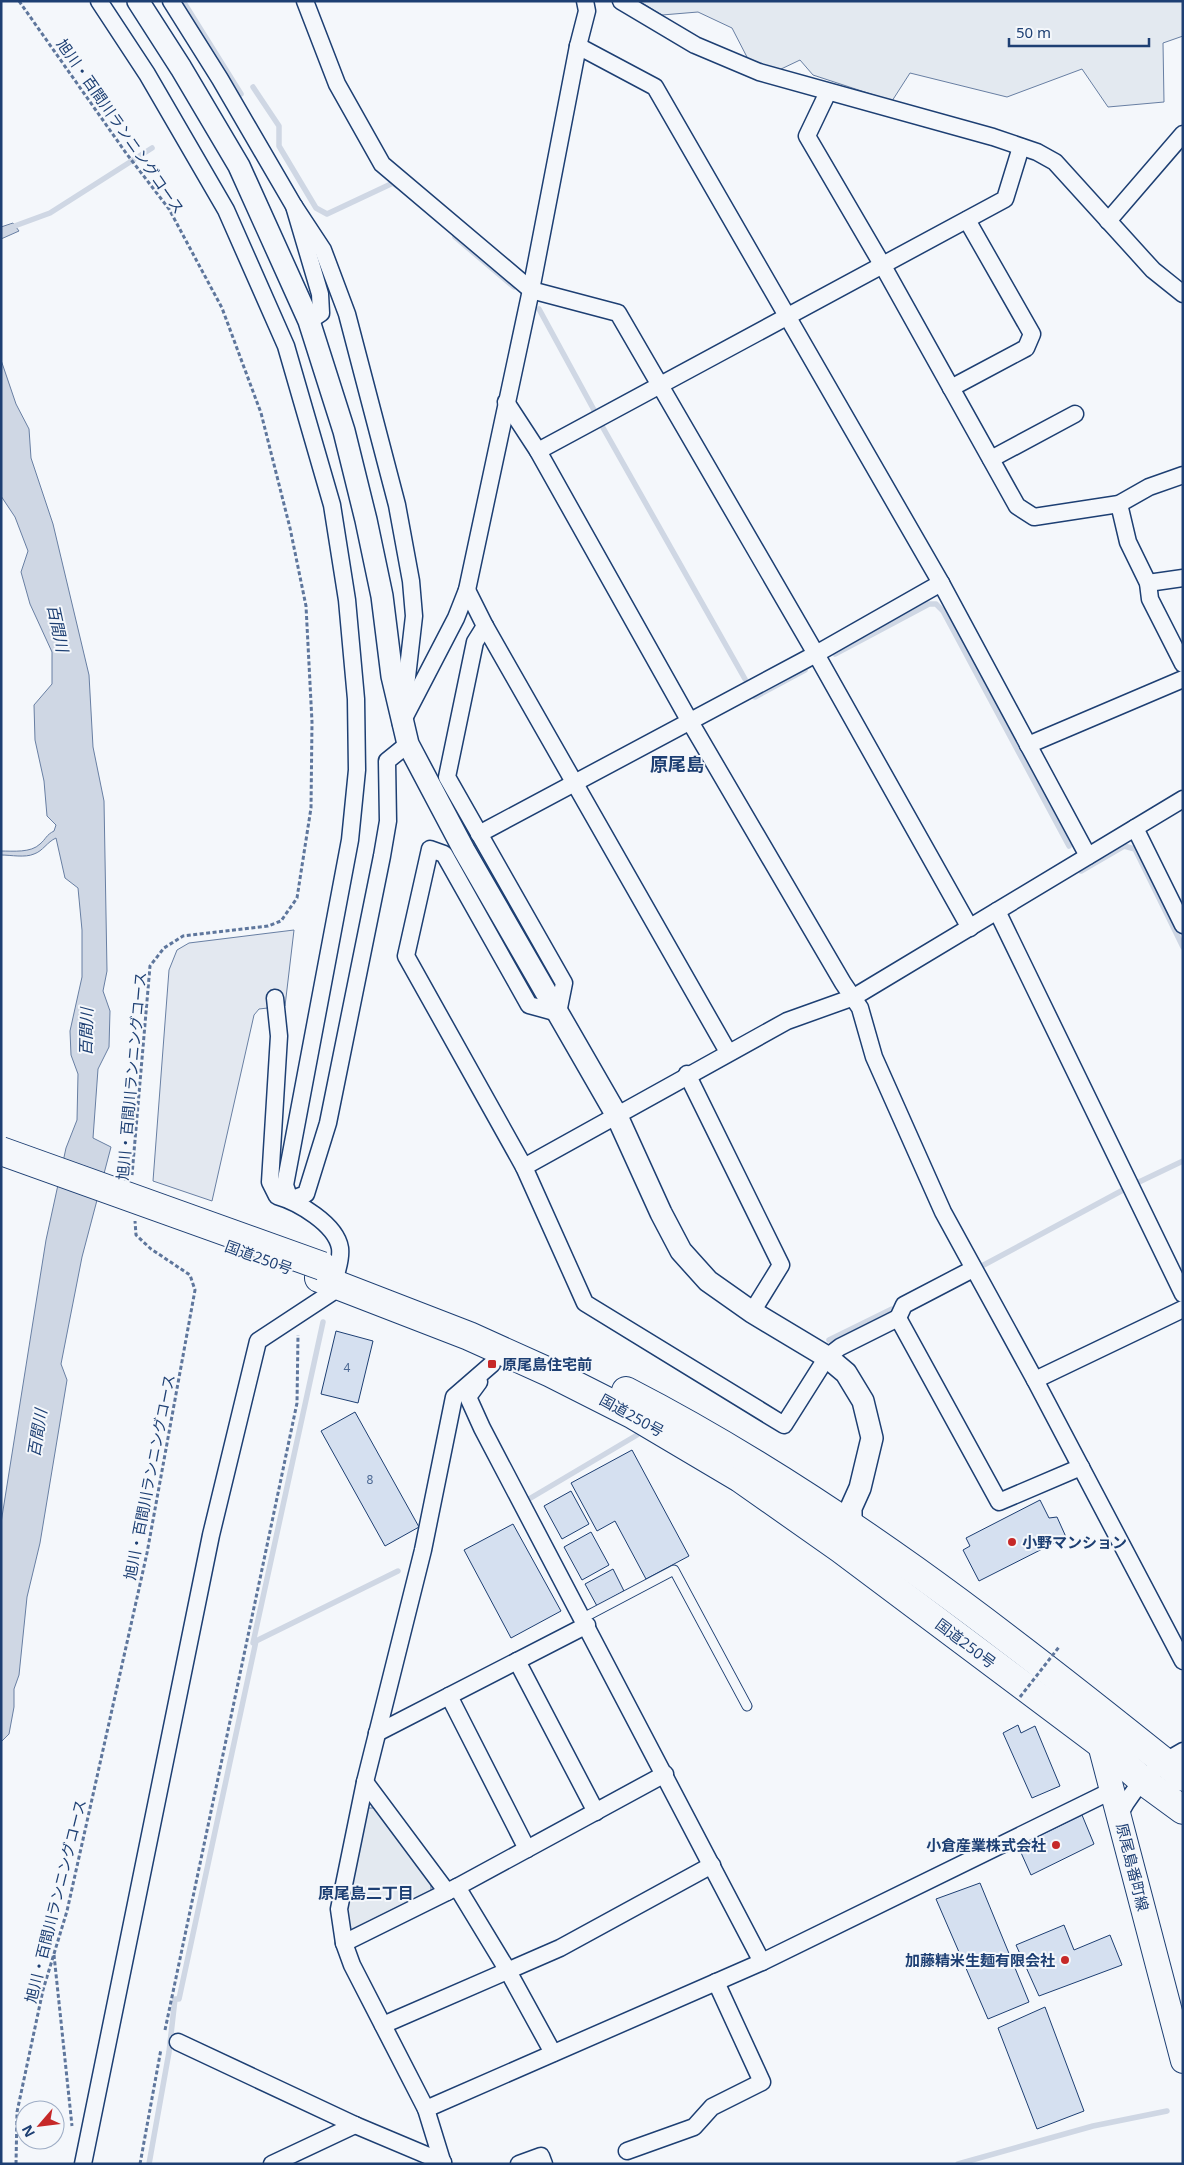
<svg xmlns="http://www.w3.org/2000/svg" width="1184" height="2165" viewBox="0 0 1184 2165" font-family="'Noto Sans','Noto Sans JP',sans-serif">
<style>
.green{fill:#e3e9f0;stroke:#687fa3}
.parking{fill:#e3e8f0;stroke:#687fa3}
.water{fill:#cfd7e4;stroke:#687fa3}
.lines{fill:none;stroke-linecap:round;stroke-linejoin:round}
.stream{stroke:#cfd7e4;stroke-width:5.5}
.building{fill:#d5e0f0;stroke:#1d3f73}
.service-casing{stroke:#1d3f73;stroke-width:11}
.minor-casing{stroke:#1d3f73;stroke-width:19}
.tertiary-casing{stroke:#1d3f73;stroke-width:24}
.secondary-casing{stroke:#1d3f73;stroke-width:26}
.trunk-casing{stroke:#1d3f73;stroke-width:30}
.path{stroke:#5e769c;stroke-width:3;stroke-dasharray:4 2.5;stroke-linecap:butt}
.service{stroke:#f4f7fb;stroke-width:9}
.minor{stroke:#f4f7fb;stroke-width:16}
.tertiary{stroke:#f4f7fb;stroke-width:21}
.secondary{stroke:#f4f7fb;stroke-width:24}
.trunk{stroke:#f4f7fb;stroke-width:28}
.trunk-bridge-casing{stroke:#1d3f73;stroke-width:30;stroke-linecap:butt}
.path-bridge{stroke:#5e769c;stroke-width:3;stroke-dasharray:4 2.5;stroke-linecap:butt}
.trunk-bridge{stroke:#f4f7fb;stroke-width:28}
.poi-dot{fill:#c62828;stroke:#f4f7fb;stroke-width:2}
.labels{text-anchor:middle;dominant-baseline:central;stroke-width:4;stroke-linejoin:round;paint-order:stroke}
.number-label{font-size:12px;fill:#4b6792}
.street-label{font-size:15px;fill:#1d3f73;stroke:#f4f7fb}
.poi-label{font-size:15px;font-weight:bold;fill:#1d3f73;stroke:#f4f7fb;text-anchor:start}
.water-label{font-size:16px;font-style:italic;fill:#1d3f73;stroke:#f4f7fb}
.neighbourhood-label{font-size:16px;font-weight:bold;fill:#1d3f73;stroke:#f4f7fb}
.quarter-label{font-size:18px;font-weight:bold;fill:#1d3f73;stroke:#f4f7fb}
</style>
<rect width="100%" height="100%" fill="#f4f7fb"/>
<g class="green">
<polygon points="639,1 1183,1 1183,36 1163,43 1164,102 1108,107 1082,69 1007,97 910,73 892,101 813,75 800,60 779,70 748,59 732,28 698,12 662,15"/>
<polygon points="368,1808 377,1808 431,1882 431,1892 349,1934 347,1912"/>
</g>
<polygon class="parking" points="294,930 285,1006 259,1009 254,1015 212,1201 153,1181 169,970 177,950 189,943"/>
<g class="water">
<polygon points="13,223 19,231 1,239 1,227"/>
<path d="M1,360L16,404L29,429L31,458L53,524L89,675L93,747L104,801L107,971L103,991L110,1011L109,1047L98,1069L93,1138L111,1147L82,1257L61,1364L67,1380L40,1543L27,1597L19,1675L14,1689V1707L9,1734L1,1742V1523L46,1240L66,1148L77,1120L78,1074L71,1055L70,1031L82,977V930L78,888L65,878L56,838C47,842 43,851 34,854C25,858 11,855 1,855V851C13,851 31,853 40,844C46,839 46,835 54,831L56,825L47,816L44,781L35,740L34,705L52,684V652L30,604L21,572L28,551L15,517L1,496Z"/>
</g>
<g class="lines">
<g class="stream">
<polyline points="183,1 241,94"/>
<polyline points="253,87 279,126 279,146 316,208 327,214 393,183 397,186"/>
<polyline points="1,231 50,213 152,148"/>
<polyline points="455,237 514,287"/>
<polyline points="539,309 594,410"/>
<polyline points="602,426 745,679"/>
<polyline points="835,654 929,604 936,604 943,611 1069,846"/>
<polyline points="754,695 755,697 805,670"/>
<polyline points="1080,869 1081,871 1124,846 1135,849 1183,947"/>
<polyline points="1139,1182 1183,1161"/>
<polyline points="980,1267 1123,1190"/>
<polyline points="829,1340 892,1309"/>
<polyline points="529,1499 637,1435"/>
<polyline points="253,1643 323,1322"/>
<polyline points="149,2164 169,2052 175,1999 179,1999 256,1641 398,1571"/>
<polyline points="958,2164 1093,2126 1167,2111"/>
</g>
</g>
<g class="building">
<polygon points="336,1331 373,1341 358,1403 321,1394"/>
<polygon points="355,1412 419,1527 385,1546 321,1431"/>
<polygon points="632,1450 689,1556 646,1579 615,1521 597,1531 571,1483"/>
<polygon points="571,1491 589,1524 562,1539 544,1506"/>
<polygon points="1040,1500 1049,1518 1057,1517 1066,1537 979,1581 963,1550 970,1546 966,1538"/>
<polygon points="513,1524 561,1611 511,1638 464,1550"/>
<polygon points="591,1532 609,1565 582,1580 564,1547"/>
<polygon points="613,1569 624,1591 597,1606 585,1584"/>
<polygon points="1018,1725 1021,1733 1035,1726 1060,1786 1032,1798 1003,1733"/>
<polygon points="1082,1815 1094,1844 1031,1875 1018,1846"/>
<polygon points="980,1883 1029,2002 988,2019 936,1899"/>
<polygon points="1064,1925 1074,1950 1110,1935 1122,1965 1039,1996 1016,1945"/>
<polygon points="1045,2007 1084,2111 1037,2129 998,2028"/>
</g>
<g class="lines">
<defs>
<polyline id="service" points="583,1618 674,1570 747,1706"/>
<g id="minor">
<polyline points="99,1 147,74 226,210 286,346 332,505 347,600 356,699 357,770 350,840 285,1185 290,1200"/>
<polyline points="171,1 220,79 294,206 320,294 321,313 309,321"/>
<polyline points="305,1 337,84 382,164 531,290 618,313 816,654 970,928"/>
<polyline points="621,1 695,45 759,72 993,137 1037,152 1055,162 1153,270 1183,294"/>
<polyline points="578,46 655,87 941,583 1088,856"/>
<polyline points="828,92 807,136 883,266 1017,506 1034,517 1119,504 1149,487 1183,475"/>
<polyline points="294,206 323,250 347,314 397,505 411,581 414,616 403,712"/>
<polyline points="1108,221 1183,134"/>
<polyline points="951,388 1026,348 1032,334 967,220"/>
<polyline points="506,402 538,451 689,720 843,983 860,1008 874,1057 943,1212 1035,1380 1183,1661"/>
<polyline points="538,451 1005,199 1021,147"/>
<polyline points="991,459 1075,414"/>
<polyline points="1119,504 1128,542 1148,583 1150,599 1183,664"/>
<polyline points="1148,583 1183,578"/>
<polyline points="467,590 485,626 728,1052"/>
<polyline points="485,626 475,642 447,777 564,983 558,1013 529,1005 444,854 430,849 406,956 524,1167 585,1303 784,1425 827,1357 840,1347 898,1318 999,1502 1081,1467"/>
<polyline points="401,724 456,618 467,590 531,290 578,46 587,11 585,1"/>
<polyline points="1028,745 1183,679"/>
<polyline points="1135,828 1183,925"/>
<polyline points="479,834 816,654 941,583"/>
<polyline points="997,911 1183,1294"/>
<path d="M275,998L279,1036L270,1182L277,1196C298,1202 336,1224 340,1248C341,1256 339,1264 337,1271"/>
<polyline points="687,1074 781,1265 752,1312"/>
<polyline points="524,1167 787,1021 854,997 1183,799"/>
<polyline points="290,1200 306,1194 328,1123 382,856 388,821 387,761 408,744"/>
<polyline points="898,1318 904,1305 973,1269"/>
<polyline points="1035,1380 1183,1309"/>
<polyline points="479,1382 468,1397 482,1428 762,1962"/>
<polyline points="517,1661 596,1812"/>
<polyline points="449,1696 527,1849"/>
<polyline points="377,1733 587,1625"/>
<polyline points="365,1782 447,1892"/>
<path d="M1119,1815C1134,1786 1154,1766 1183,1751"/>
<polyline points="457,1887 508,1971 553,2053"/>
<polyline points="344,1943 457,1887 665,1774"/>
<polyline points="383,2025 560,1948 712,1865"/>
<polyline points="178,2042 355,2125 443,2162"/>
<polyline points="426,2109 762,1962 1113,1790"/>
<polyline points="627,2151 694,2127 712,2107 762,2082 716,1982"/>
<polyline points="83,2164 211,1535 258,1341 331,1293 333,1284"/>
<polyline points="272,2164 355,2125"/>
<polyline points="443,2164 426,2109 352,1965 344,1943 339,1909 365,1782 423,1550 454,1397 492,1364"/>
<polyline points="519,2164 541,2156 544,2164"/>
</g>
<polyline id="tertiary" points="138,1 181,68 239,166 309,321 344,431 366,520 382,596 392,676 408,744 464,850 616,1114 661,1213 681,1251 708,1281 752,1312 827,1357 846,1373 863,1401 872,1438 860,1488 851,1508 851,1527"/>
<polyline id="secondary" points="1098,1737 1183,2061"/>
<g id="trunk">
<polyline points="319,1278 469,1336 551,1373 632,1414 740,1478 841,1549 1101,1744 1142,1780 1183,1810"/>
<path d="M626,1391C828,1495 1007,1635 1183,1777"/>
</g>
</defs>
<use href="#service" class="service-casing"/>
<use href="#minor" class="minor-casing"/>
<use href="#tertiary" class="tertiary-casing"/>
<use href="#secondary" class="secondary-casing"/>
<use href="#trunk" class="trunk-casing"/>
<g class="path">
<polyline points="19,1 126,153 169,209 222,308 261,413 290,528 306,606 312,722 311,808 297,898 281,921 268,926 183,936 164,948 150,966 132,1175"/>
<polyline points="54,1955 72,2126"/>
<polyline points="165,2030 297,1403 298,1335"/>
<polyline points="16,2164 17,2112 43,1990 67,1911 147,1553 195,1290 190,1275 151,1249 136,1235 135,1221"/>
<polyline points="140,2164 161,2049"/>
</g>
<use href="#service" class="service"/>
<use href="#minor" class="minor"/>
<use href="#tertiary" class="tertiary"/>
<use href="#secondary" class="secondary"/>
<use href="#trunk" class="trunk"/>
<defs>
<polyline id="trunk-bridge" points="1,1151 322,1266"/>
</defs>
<use href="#trunk-bridge" class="trunk-bridge-casing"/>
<polyline class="path-bridge" points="1020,1697 1059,1647"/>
<use href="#trunk-bridge" class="trunk-bridge"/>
</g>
<g class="poi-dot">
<rect x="487" y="1359" width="10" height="10" rx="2.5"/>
<circle cx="1012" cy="1542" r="5"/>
<circle cx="1056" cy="1845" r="5"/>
<circle cx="1065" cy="1960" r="5"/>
</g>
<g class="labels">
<g class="number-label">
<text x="347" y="1367">4</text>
<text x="370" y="1479">8</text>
</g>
<g class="street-label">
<text transform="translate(121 126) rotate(55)">旭川・百間川ランニングコース</text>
<text transform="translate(131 1076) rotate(-85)">旭川・百間川ランニングコース</text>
<text transform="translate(259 1257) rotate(20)">国道250号</text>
<text transform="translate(632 1415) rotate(29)">国道250号</text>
<text transform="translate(149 1477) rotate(-79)">旭川・百間川ランニングコース</text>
<text transform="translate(966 1643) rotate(37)">国道250号</text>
<text transform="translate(1133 1867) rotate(76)">原尾島番町線</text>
<text transform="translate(55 1901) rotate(-76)">旭川・百間川ランニングコース</text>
</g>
<g class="poi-label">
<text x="502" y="1364">原尾島住宅前</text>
<text x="1022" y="1542">小野マンション</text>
<text x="1046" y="1845" text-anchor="end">小倉産業株式会社</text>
<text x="1055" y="1960" text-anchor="end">加藤精米生麺有限会社</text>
</g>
<g class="water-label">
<text transform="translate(58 628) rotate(78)">百間川</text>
<text transform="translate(86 1032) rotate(-89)">百間川</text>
<text transform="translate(37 1433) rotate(-81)">百間川</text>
</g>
<g class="neighbourhood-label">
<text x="366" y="1893">原尾島二丁目</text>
</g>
<g class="quarter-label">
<text x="677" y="764">原尾島</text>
</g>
</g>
<rect width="1184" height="2165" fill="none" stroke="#1d3f73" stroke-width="5"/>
<g transform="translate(40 2125) rotate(242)"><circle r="24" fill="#f4f7fb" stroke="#9eadc5"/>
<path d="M0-4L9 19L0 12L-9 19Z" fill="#c62828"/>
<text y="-8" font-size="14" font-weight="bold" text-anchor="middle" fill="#1d3f73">N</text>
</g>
<path d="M1009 38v8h140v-8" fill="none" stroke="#1d3f73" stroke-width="2.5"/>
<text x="1016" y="38" font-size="15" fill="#1d3f73" stroke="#f4f7fb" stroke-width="4" paint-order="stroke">50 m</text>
</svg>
